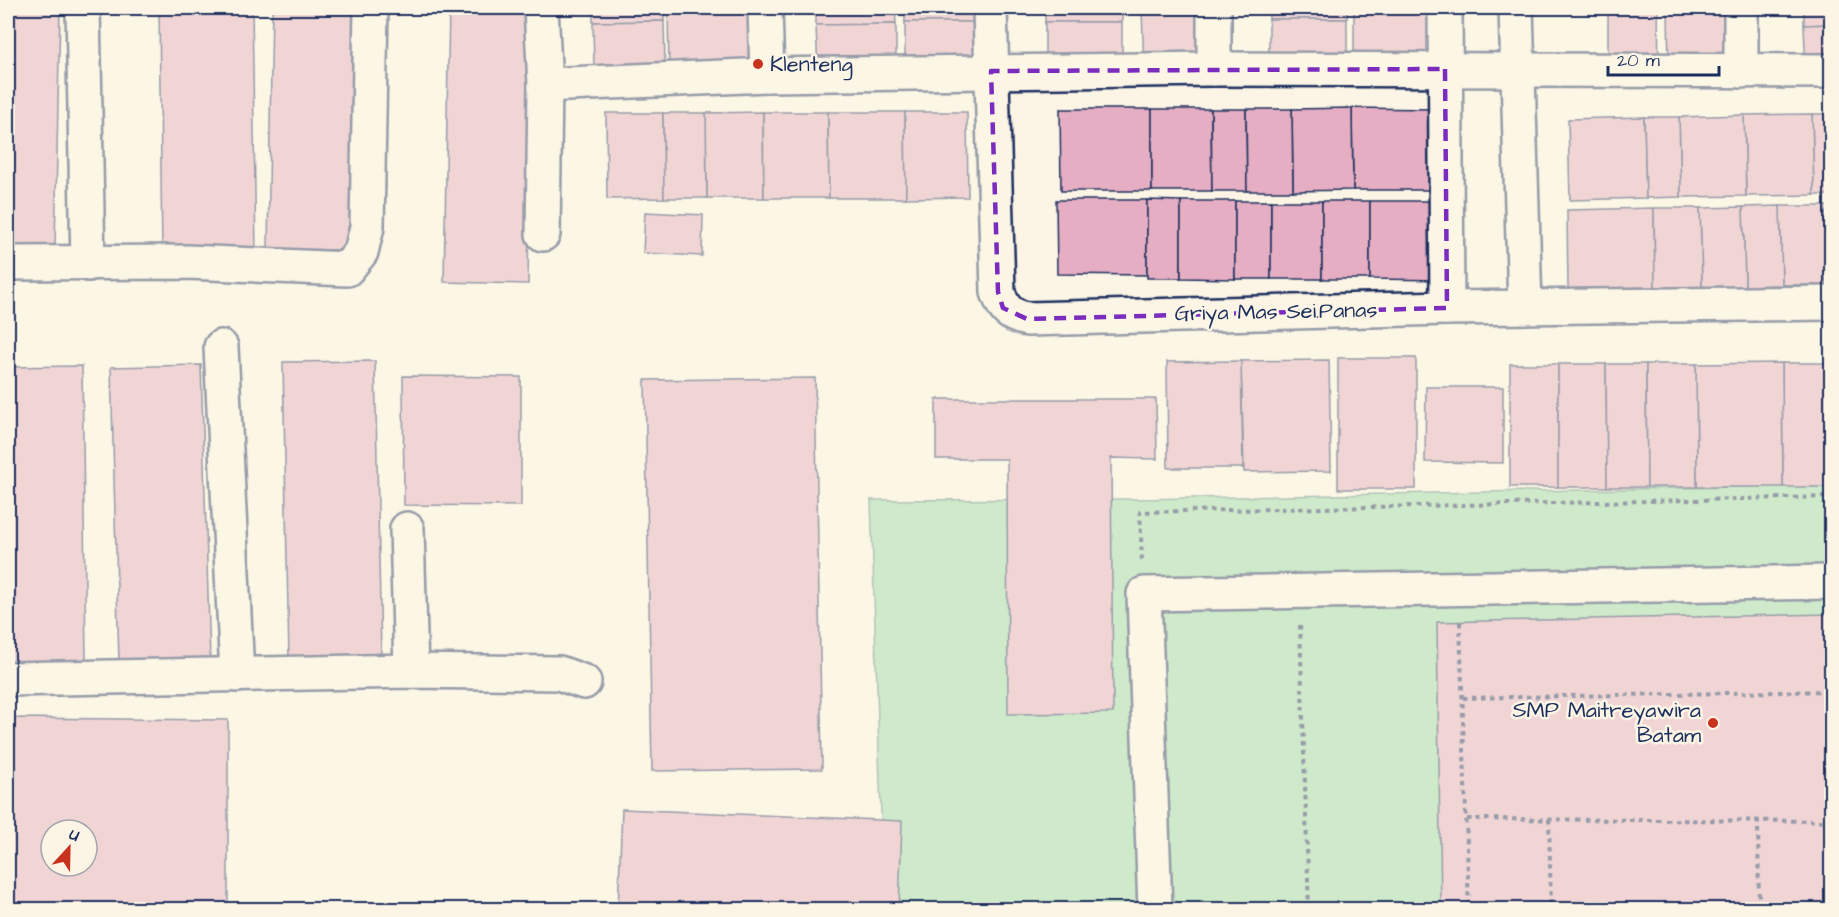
<svg xmlns="http://www.w3.org/2000/svg" width="1839" height="917" viewBox="0 0 1839 917" font-family="'Architects Daughter',sans-serif">
<style>
.green{fill:#99dca8;stroke:#5a8683;stroke-width:1.5}
.building{fill:#e5aec2;stroke:#1b2f5e;stroke-width:1.5;fill-rule:evenodd}
.lines{fill:none;stroke-linecap:round;stroke-linejoin:round}
.minor-casing{stroke:#1b2f5e;stroke-width:38}
.path{stroke:#1b2f5e;stroke-width:4;stroke-dasharray:4.5 4.5;stroke-linecap:butt}
.minor{stroke:#fcf5e5;stroke-width:33}
.marked{fill:none;stroke:#7b2cbf;stroke-width:4.5;stroke-dasharray:12 8;stroke-linejoin:round}
.poi-dot{fill:#c8321e;stroke:#fcf5e5;stroke-width:2}
.labels{text-anchor:middle;dominant-baseline:central;stroke-width:5;stroke-linejoin:round;paint-order:stroke}
.poi-label{font-size:22px;fill:#1b2f5e;stroke:#fcf5e5;text-anchor:start}
.street-label{font-size:22px;fill:#1b2f5e;stroke:#fcf5e5}
</style>
<rect width="100%" height="100%" fill="#fcf5e5"/>
<filter id="ink" filterUnits="userSpaceOnUse"><feTurbulence type="fractalNoise" baseFrequency=".0167" numOctaves="2"/><feDisplacementMap in="SourceGraphic" scale="12" xChannelSelector="R" yChannelSelector="G"/><feConvolveMatrix kernelMatrix="1 2 1 2 8 2 1 2 1" color-interpolation-filters="sRGB"/></filter>
<g filter="url(#ink)">
<polygon class="green" points="1831,485 1831,909 884,909 871,500 1139,499"/>
<g class="building">
<polygon points="8,8 60,8 55,248 8,246"/>
<polygon points="159,8 252,8 256,254 162,254"/>
<polygon points="272,8 355,8 351,250 268,249"/>
<polygon points="449,8 532,8 528,284 444,282"/>
<polygon points="593,8 664,8 664,21 593,22"/>
<polygon points="668,8 766,8 767,68 669,69"/>
<polygon points="816,8 895,8 896,24 816,25"/>
<rect x="905" y="8" width="73" height="14"/>
<rect x="1045" y="8" width="77" height="14"/>
<polygon points="1142,8 1219,8 1220,68 1144,69"/>
<rect x="1269" y="8" width="78" height="11"/>
<rect x="1354" y="8" width="91" height="55"/>
<polygon points="1587,8 1658,8 1658,9 1587,10"/>
<polygon points="1668,8 1746,8 1747,74 1669,75"/>
<polygon points="1804,8 1832,8 1832,24 1804,25"/>
<polygon points="1658,9 1659,72 1608,72 1608,10"/>
<rect x="1269" y="19" width="78" height="39"/>
<polygon points="664,21 665,66 594,67 593,22"/>
<polygon points="905,22 978,22 978,60 905,61"/>
<polygon points="1045,22 1122,22 1122,70 1045,69"/>
<polygon points="896,24 896,70 818,71 816,25"/>
<polygon points="1832,24 1832,72 1806,72 1804,25"/>
<polygon points="1352,108 1433,109 1434,190 1353,190"/>
<polygon points="1352,108 1353,190 1293,191 1292,109"/>
<polygon points="1060,109 1152,109 1152,191 1061,191"/>
<polygon points="1152,109 1211,109 1212,191 1152,191"/>
<polygon points="1211,109 1246,109 1247,191 1212,191"/>
<polygon points="1246,109 1292,109 1293,191 1247,191"/>
<polygon points="763,112 764,198 707,198 706,113"/>
<polygon points="763,112 828,112 829,198 764,198"/>
<polygon points="828,112 905,112 906,198 829,198"/>
<polygon points="905,112 967,112 968,197 906,198"/>
<polygon points="606,113 663,113 664,198 607,199"/>
<polygon points="663,113 706,113 707,198 664,198"/>
<polygon points="1812,114 1832,114 1832,195 1814,195"/>
<polygon points="1812,114 1814,195 1746,196 1744,115"/>
<polygon points="1744,115 1746,196 1681,197 1679,117"/>
<polygon points="1644,117 1646,198 1570,200 1568,119"/>
<polygon points="1644,117 1679,117 1681,197 1646,198"/>
<polygon points="1056,200 1147,200 1147,275 1057,274"/>
<polygon points="1147,200 1181,201 1181,278 1147,278"/>
<polygon points="1181,201 1235,201 1235,279 1181,278"/>
<rect x="1235" y="201" width="36" height="78"/>
<rect x="1271" y="201" width="51" height="78"/>
<rect x="1322" y="201" width="48" height="78"/>
<polygon points="1370,201 1444,201 1444,280 1370,279"/>
<polygon points="1780,206 1825,206 1826,285 1782,285"/>
<polygon points="1780,206 1782,285 1745,286 1743,207"/>
<polygon points="1825,206 1832,206 1832,285 1826,285"/>
<polygon points="1743,207 1745,286 1702,287 1700,208"/>
<polygon points="1654,208 1655,287 1568,289 1567,210"/>
<polygon points="1654,208 1700,208 1702,287 1655,287"/>
<polygon points="645,212 703,215 702,256 643,253"/>
<rect x="1338" y="358" width="78" height="131"/>
<polygon points="1329,360 1331,471 1244,472 1241,361"/>
<polygon points="375,361 381,657 289,659 283,362"/>
<polygon points="1241,361 1243,468 1168,468 1167,362"/>
<polygon points="1782,363 1832,363 1832,487 1783,487"/>
<polygon points="1782,363 1783,487 1697,487 1696,364"/>
<rect x="1510" y="364" width="48" height="123"/>
<polygon points="1558,364 1606,364 1607,487 1558,487"/>
<polygon points="1606,364 1646,364 1647,487 1607,487"/>
<polygon points="1646,364 1696,364 1697,487 1647,487"/>
<polygon points="201,365 210,660 119,662 111,367"/>
<polygon points="82,366 86,661 8,662 8,367"/>
<polygon points="403,376 521,377 521,506 404,505"/>
<polygon points="815,378 822,769 652,771 645,380"/>
<polygon points="1426,387 1503,387 1503,463 1425,462"/>
<polygon points="936,399 1156,399 1157,459 1111,458 1113,713 1008,714 1007,459 936,459"/>
<polygon points="1832,614 1832,910 1441,910 1437,622"/>
<path d="M8,718L228,720V910H8ZM51,830H87V866H51Z"/>
<polygon points="622,809 902,821 899,910 618,910"/>
</g>
<g class="lines">
<defs>
<g id="minor">
<polyline points="83,8 88,264"/>
<polyline points="541,8 545,85 543,234"/>
<polyline points="765,8 767,75"/>
<path d="M990,8L998,292C1004,310 1009,315 1027,319L1447,308L1832,303"/>
<polyline points="1445,8 1447,308"/>
<polyline points="1516,8 1525,307"/>
<polyline points="1214,69 1214,8"/>
<polyline points="1741,71 1741,8"/>
<polyline points="545,85 767,75 1214,69 1832,71"/>
<polyline points="8,263 187,262 347,269 361,252 367,227 371,8"/>
<polyline points="221,347 237,675"/>
<polyline points="407,529 411,671"/>
<polyline points="8,679 411,671 559,673 584,682"/>
<polyline points="1155,910 1144,594 1832,582"/>
</g>
</defs>
<use href="#minor" class="minor-casing"/>
<g class="path">
<polyline points="1142,560 1140,512 1832,497"/>
<polyline points="1460,622 1469,910"/>
<polyline points="1300,625 1309,910"/>
<polyline points="1463,698 1832,691"/>
<polyline points="1832,748 1828,748 1832,796"/>
<polyline points="1467,819 1832,821"/>
<polyline points="1549,819 1551,910"/>
<polyline points="1758,820 1759,910"/>
</g>
<use href="#minor" class="minor"/>
</g>
</g>
<path d="M0 0H1839V917H0ZM1445,69L1447,308L1027,319L1003,308L998,292L991,71Z" fill="#fcf5e5" fill-opacity=".55" fill-rule="evenodd"/>
<path class="marked" d="M1445,69L1447,308L1027,319L1003,308L998,292L991,71Z"/>
<g class="poi-dot">
<circle cx="758" cy="64" r="6"/>
<circle cx="1713" cy="723" r="6"/>
</g>
<g class="labels">
<g class="poi-label">
<text x="770" y="64">Klenteng</text>
<text x="1701" y="710" text-anchor="end">SMP Maitreyawira<tspan x="1701" dy="25">Batam</tspan></text>
</g>
<g class="street-label">
<text transform="translate(1276 312) rotate(-1)">Griya Mas Sei.Panas</text>
</g>
</g>
<rect width="1839" height="917" fill="none" stroke="#fcf5e5" stroke-width="30"/>
<rect x="15" y="15" width="1809" height="887" fill="none" stroke="#1b2f5e" stroke-width="2" filter="url(#ink)"/>
<g transform="translate(69 848) rotate(22)"><circle r="28" fill="#fcf5e5" stroke="#a2a6af" stroke-width="1.5"/>
<path d="M0-4.5L10 22L0 15L-10 22Z" fill="#c8321e"/>
<text y="-9" font-size="16" font-weight="bold" text-anchor="middle" fill="#1b2f5e">U</text>
</g>
<path d="M1608 66v9h111v-9" fill="none" stroke="#1b2f5e" stroke-width="3"/>
<text x="1617" y="66" font-size="18" fill="#1b2f5e" stroke="#fcf5e5" stroke-width="4.5" paint-order="stroke">20 m</text>
</svg>
